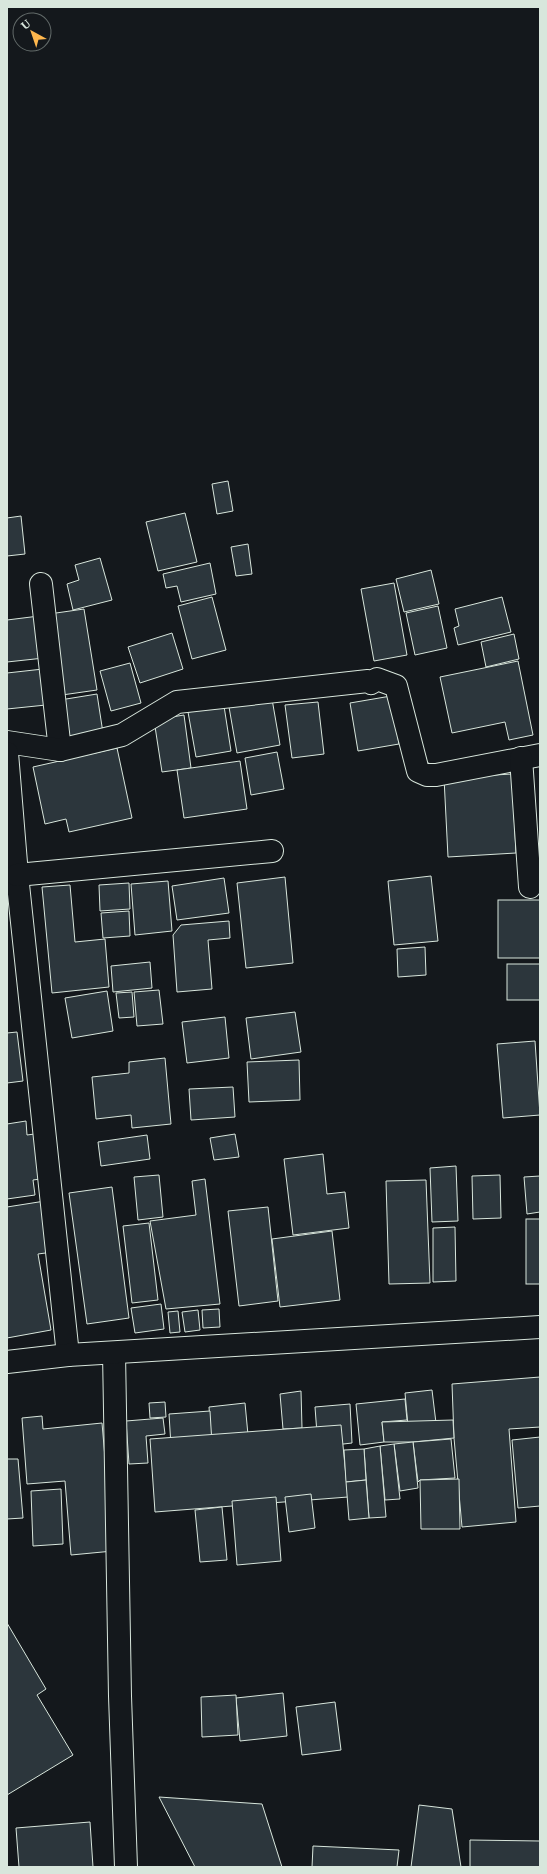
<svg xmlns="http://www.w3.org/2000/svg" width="547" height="1874" viewBox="0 0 547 1874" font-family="'IBM Plex Serif',serif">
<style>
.building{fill:#2c363c;stroke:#d8e6dc}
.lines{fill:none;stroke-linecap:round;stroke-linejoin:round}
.street-casing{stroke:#d8e6dc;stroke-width:24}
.highway-casing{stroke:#d8e6dc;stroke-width:24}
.street{stroke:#14181c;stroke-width:22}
.highway{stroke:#14181c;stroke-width:22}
</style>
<rect width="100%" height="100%" fill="#14181c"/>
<g class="building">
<polygon points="228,481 233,511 217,514 212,484"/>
<polygon points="185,513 197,562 158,571 146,522"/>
<polygon points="21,516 25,554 7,556 7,518"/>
<polygon points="248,544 252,574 236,576 231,547"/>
<polygon points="100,558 112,600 73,610 67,584 79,580 75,565"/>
<polygon points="210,563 216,594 181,602 177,586 166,588 163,574"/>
<polygon points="431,570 439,604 404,612 396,579"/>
<polygon points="394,583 407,655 374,661 361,589"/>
<polygon points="212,597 226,650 192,659 178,606"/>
<polygon points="502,597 511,632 458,645 454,628 459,626 455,609"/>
<polygon points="438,606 447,648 415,655 406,613"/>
<polygon points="84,609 97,690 62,695 49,614"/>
<polygon points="39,616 44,658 7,662 7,620"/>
<polygon points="172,633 183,669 140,683 128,647"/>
<polygon points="514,634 519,659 486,667 481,642"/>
<polygon points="518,661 533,735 509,740 505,722 452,733 440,677"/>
<polygon points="130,663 141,703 111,711 100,671"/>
<polygon points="43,669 46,705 7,709 7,673"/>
<polygon points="97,694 103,733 66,738 60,700"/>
<polygon points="391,696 399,744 358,751 350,703"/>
<polygon points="272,699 280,745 237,753 229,707"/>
<polygon points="318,702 324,754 292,758 285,705"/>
<polygon points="224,706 231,751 196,757 188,712"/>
<polygon points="184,715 191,768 162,772 154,720"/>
<polygon points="117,748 132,818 69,832 66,819 45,824 33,767"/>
<polygon points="277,752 284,789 251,795 245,758"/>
<polygon points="240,761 247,809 184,818 177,770"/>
<polygon points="512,774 516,853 448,857 444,778"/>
<polygon points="431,876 438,941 394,945 388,881"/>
<polygon points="285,877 293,963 246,968 237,883"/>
<polygon points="224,878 229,913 177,920 172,886"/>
<polygon points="168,881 172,931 135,935 131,884"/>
<polygon points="129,883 130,909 100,911 99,885"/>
<polygon points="70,885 75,942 105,939 109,987 52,993 42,887"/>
<rect x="498" y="900" width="42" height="58"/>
<polygon points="129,911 130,936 103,938 101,913"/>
<polygon points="229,921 230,938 208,940 212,989 177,992 173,935 181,925"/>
<polygon points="425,947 426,975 398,977 397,949"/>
<polygon points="150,962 152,988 113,992 111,966"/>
<rect x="507" y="964" width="33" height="36"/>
<polygon points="159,990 163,1024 137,1026 134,992"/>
<polygon points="107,991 113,1031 72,1038 65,998"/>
<polygon points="132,992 134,1017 119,1018 116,993"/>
<polygon points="295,1012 301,1052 251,1059 246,1018"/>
<polygon points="225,1017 229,1058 187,1063 182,1022"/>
<polygon points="17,1032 23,1081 7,1083 7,1033"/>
<polygon points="535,1041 540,1115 503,1118 497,1044"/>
<polygon points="165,1058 171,1124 132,1128 131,1115 96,1119 92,1077 129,1073 129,1062"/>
<polygon points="299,1060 300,1100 249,1102 247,1062"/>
<polygon points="233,1087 235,1117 191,1120 189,1089"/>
<polygon points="26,1121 27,1135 42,1133 48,1178 33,1180 35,1195 7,1199 7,1124"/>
<polygon points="235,1134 239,1157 214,1160 210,1138"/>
<polygon points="147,1135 150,1159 101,1166 98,1142"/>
<polygon points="323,1154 327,1194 345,1192 349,1228 293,1235 284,1159"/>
<polygon points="456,1166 458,1221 432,1222 430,1168"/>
<polygon points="159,1175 163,1217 138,1220 134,1177"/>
<polygon points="500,1175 501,1218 473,1219 472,1176"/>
<polygon points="540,1176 540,1212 527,1214 524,1177"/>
<polygon points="205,1179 220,1304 166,1309 150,1221 196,1215 192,1181"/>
<polygon points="426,1180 430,1283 389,1284 386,1181"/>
<polygon points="112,1187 129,1318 87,1324 69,1193"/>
<polygon points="45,1201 53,1252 38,1254 51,1330 7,1338 7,1207"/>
<polygon points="268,1207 278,1301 239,1306 228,1211"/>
<rect x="526" y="1219" width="14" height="65"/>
<polygon points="149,1223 158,1300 132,1303 123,1226"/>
<polygon points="455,1227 456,1281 433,1282 433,1228"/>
<polygon points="332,1231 340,1300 280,1307 272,1239"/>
<polygon points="161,1304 164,1329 135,1333 131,1308"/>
<polygon points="219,1309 220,1327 203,1328 202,1310"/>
<polygon points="198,1310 200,1330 185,1332 182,1312"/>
<polygon points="178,1311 180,1332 170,1333 168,1312"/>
<polygon points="540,1377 540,1427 509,1429 516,1522 462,1527 454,1438 452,1384"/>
<polygon points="432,1390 436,1423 408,1426 405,1393"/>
<polygon points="301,1391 302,1428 283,1429 280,1394"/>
<polygon points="405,1399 407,1420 382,1422 384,1442 360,1445 356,1404"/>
<polygon points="165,1402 166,1417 150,1418 149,1403"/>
<polygon points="245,1403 248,1435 211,1437 209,1407"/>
<polygon points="350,1404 352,1443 318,1447 315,1407"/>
<polygon points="210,1411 212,1444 171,1446 169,1414"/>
<polygon points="42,1416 43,1429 102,1423 113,1551 71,1555 65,1481 27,1484 22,1418"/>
<polygon points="163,1418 165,1434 146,1436 148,1463 129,1464 126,1421"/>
<polygon points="453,1420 454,1438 413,1442 384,1442 382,1422"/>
<polygon points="341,1425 348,1497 155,1512 150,1439"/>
<polygon points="540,1437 540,1506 518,1508 512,1440"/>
<polygon points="451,1439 455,1478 420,1480 418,1482 413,1442"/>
<polygon points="413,1442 418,1488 400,1491 394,1444"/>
<polygon points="394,1444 400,1499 385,1500 380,1446"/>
<polygon points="380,1446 386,1517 369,1518 364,1449"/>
<polygon points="364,1449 366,1480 346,1482 344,1450"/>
<polygon points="7,1459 18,1459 23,1518 7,1519"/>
<polygon points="459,1479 460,1529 421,1529 420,1480"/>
<polygon points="366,1480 369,1518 349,1520 346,1482"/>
<polygon points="61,1489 63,1544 33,1546 31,1491"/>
<polygon points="311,1494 315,1528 289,1532 285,1497"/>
<polygon points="276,1497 281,1561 237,1565 232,1501"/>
<polygon points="222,1507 227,1560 200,1562 195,1510"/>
<polygon points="7,1623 46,1689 37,1695 73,1755 7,1795"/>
<polygon points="283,1693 287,1736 240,1741 236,1698"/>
<polygon points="236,1695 238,1735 202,1737 201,1697"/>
<polygon points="335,1702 341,1750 302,1755 296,1707"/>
<polygon points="159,1797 262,1804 282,1867 195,1867"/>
<polygon points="419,1805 452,1809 461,1867 411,1867"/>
<polygon points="90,1822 93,1867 19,1867 16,1828"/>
<polygon points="470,1840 540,1841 540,1867 470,1867"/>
<polygon points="313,1846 399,1850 397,1867 312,1867"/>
</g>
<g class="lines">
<defs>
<g id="street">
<polyline points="41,584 60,750"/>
<polyline points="7,742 60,750 122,735 177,702 368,681 371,683 377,679 396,686 418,771 427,775 436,775 540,755"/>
<polyline points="7,753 17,875 68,1355"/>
<polyline points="521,758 530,887"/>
<polyline points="17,875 272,851"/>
<polyline points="114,1353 120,1696 126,1867"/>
</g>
<polyline id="highway" points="7,1362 68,1355 540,1327"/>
</defs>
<use href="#street" class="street-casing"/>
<use href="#highway" class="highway-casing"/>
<use href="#street" class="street"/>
<use href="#highway" class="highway"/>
</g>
<rect width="547" height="1874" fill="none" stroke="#d8e6dc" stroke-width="16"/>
<g transform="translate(32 32) rotate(320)"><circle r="19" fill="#14181c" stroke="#626a69"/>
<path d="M0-3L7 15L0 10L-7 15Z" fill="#ffb74d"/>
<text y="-6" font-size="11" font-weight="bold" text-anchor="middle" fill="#d8e6dc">U</text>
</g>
</svg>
